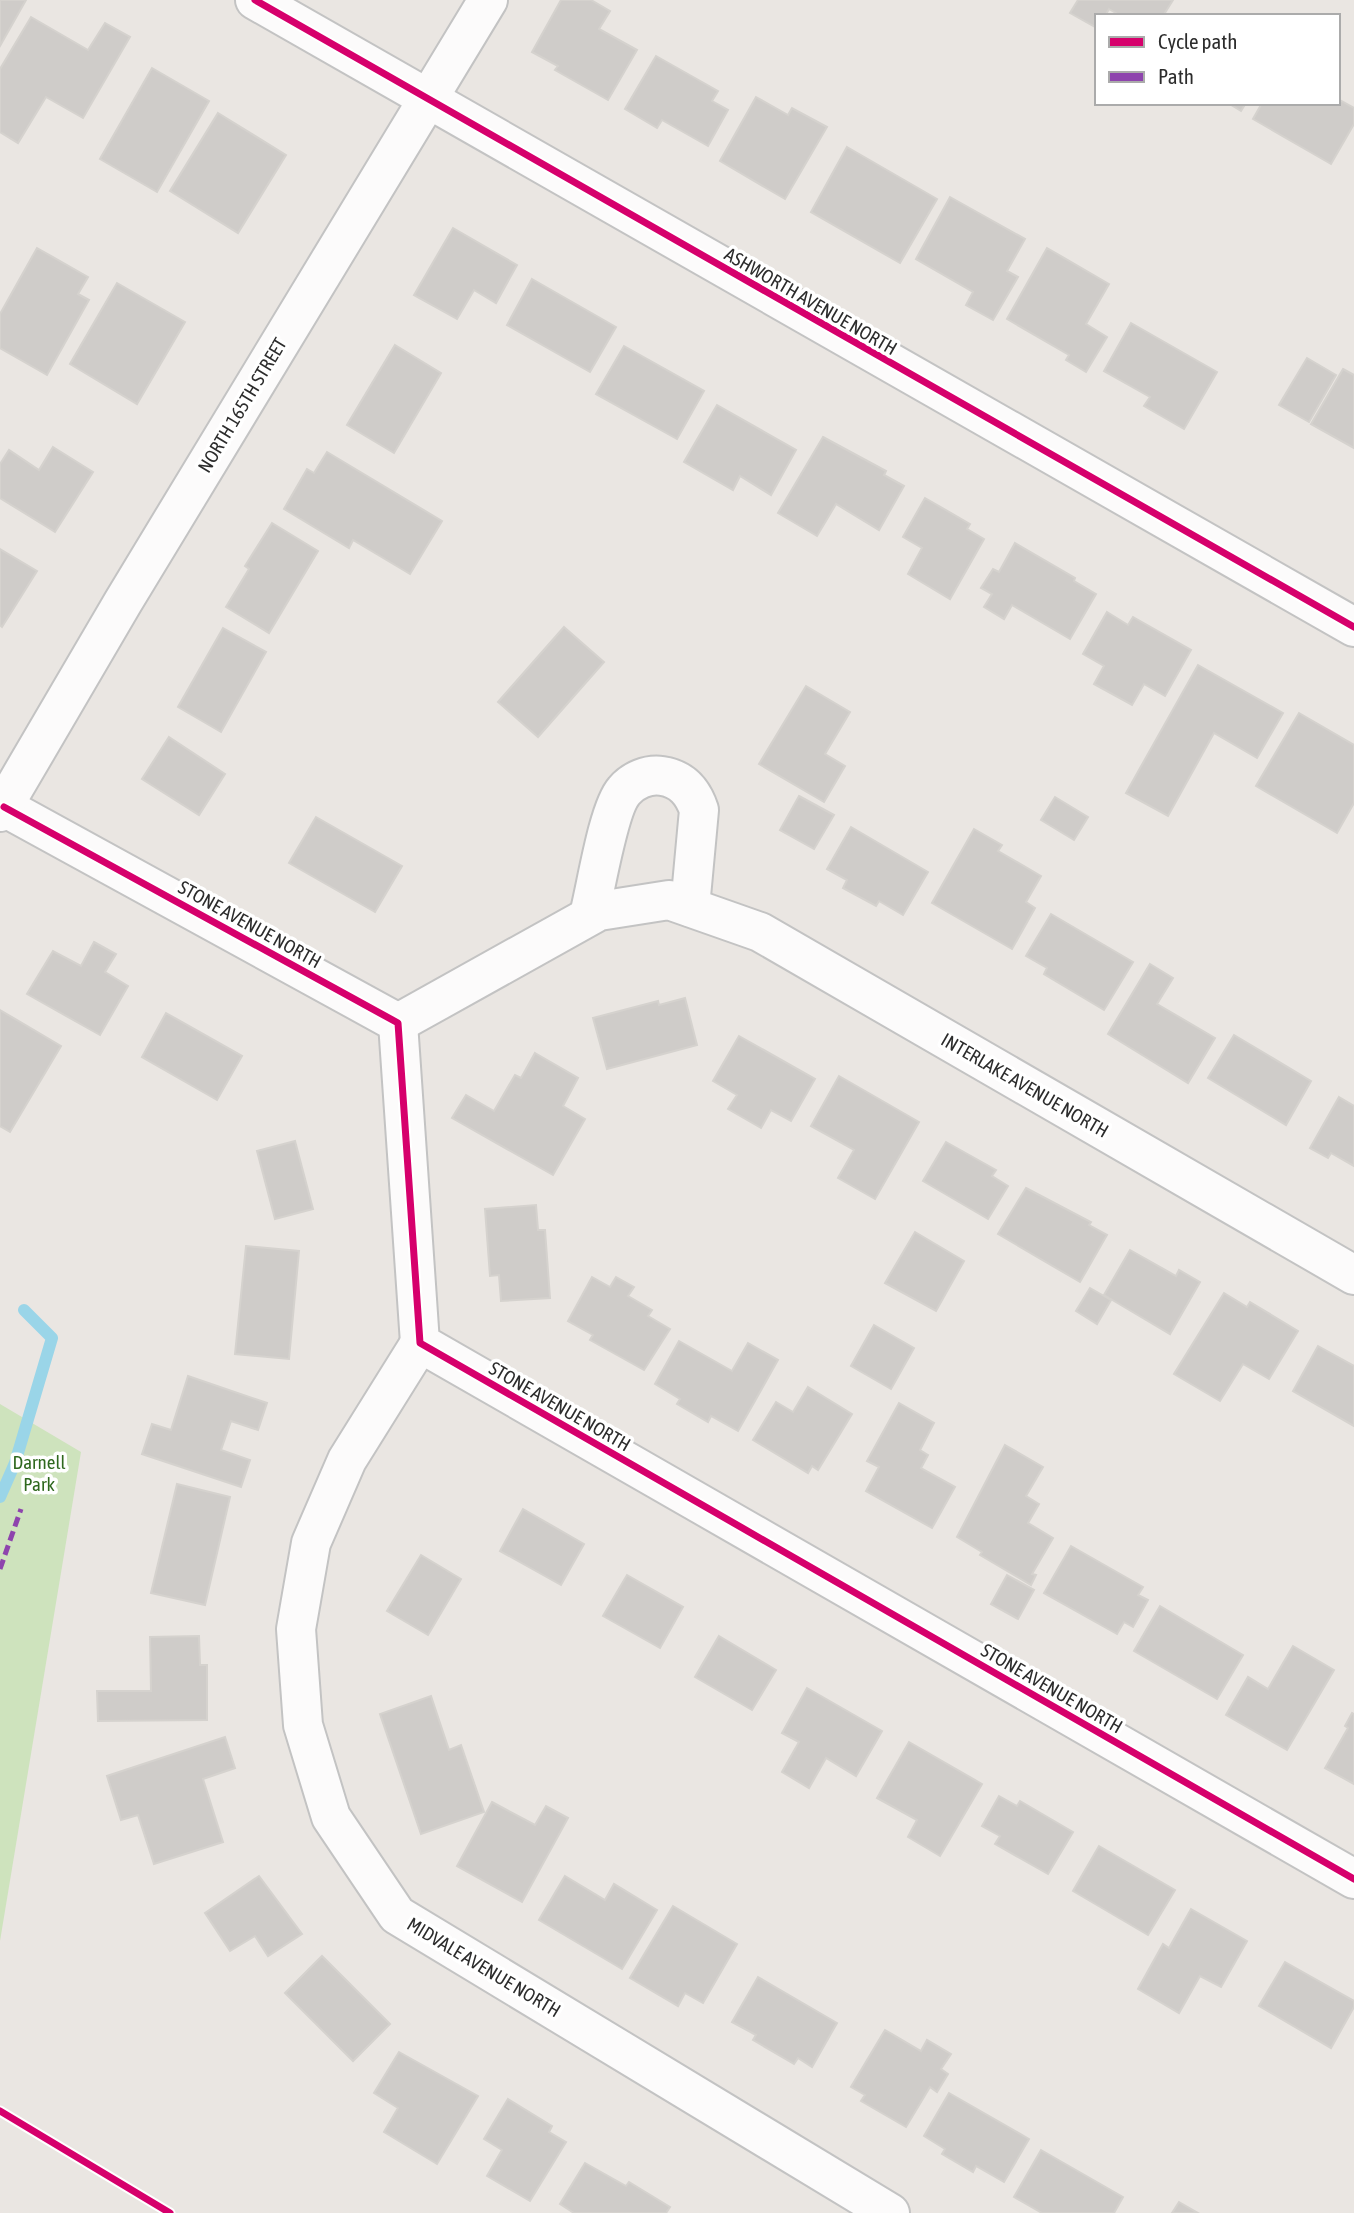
<svg xmlns="http://www.w3.org/2000/svg" width="1354" height="2213" viewBox="0 0 1354 2213" font-family="'Asap Condensed',sans-serif">
<style>
.green{fill:#cee3bd}
.lines{fill:none;stroke-linecap:round;stroke-linejoin:round}
.stream{stroke:#9ad5e8;stroke-width:12}
.building{fill:#cfccc9;stroke:#d5d2ce;stroke-width:2}
.minor-casing{stroke:#c3c3c3;stroke-width:42}
.minor{stroke:#fcfbfb;stroke-width:38}
.quiet{stroke:#8e44ad;stroke-width:5;stroke-dasharray:10 5;stroke-linecap:butt}
.cycleway-casing{stroke:#fff;stroke-width:11}
.cycleway{stroke:#d6006c;stroke-width:7}
.labels{text-anchor:middle;dominant-baseline:central;stroke-width:7;stroke-linejoin:round;paint-order:stroke}
.street-label{font-size:19px;fill:#2c2c2c;stroke:#fff}
.park-label{font-size:19px;fill:#2f681e;stroke:#fff}
</style>
<rect width="100%" height="100%" fill="#eae6e2"/>
<polygon class="green" points="0,1404 81,1452 0,1941"/>
<g class="lines">
<polyline class="stream" points="0,1497 15,1463 52,1338 24,1310"/>
</g>
<g class="building">
<polygon points="0,0 26,0 0,46"/>
<polygon points="561,0 591,0 610,11 599,29 637,50 608,100 555,70 558,66 532,52"/>
<polygon points="1078,0 1173,0 1163,16 1121,16 1109,9 1105,16 1097,16 1097,28 1070,13"/>
<polygon points="31,17 88,50 105,23 130,37 83,118 46,97 18,143 0,132 0,69"/>
<polygon points="656,56 718,91 712,101 728,110 708,146 662,120 657,128 625,109"/>
<polygon points="152,68 209,101 157,192 100,159"/>
<polygon points="756,97 788,115 792,108 827,127 785,199 720,161"/>
<polygon points="1338,99 1354,108 1354,124 1331,164 1253,119 1262,103 1338,103"/>
<polygon points="1228,103 1246,103 1241,111"/>
<polygon points="218,113 286,155 238,233 170,191"/>
<polygon points="847,147 937,199 900,263 811,212"/>
<polygon points="950,197 1025,239 1007,271 1018,277 993,320 966,305 973,292 916,259"/>
<polygon points="453,228 517,265 496,303 474,290 457,319 414,295"/>
<polygon points="37,248 88,277 78,294 89,300 47,375 0,348 0,314"/>
<polygon points="1047,248 1109,284 1086,324 1107,337 1086,372 1066,360 1069,355 1007,319"/>
<polygon points="532,279 616,327 590,372 507,325"/>
<polygon points="117,283 185,322 137,404 70,364"/>
<polygon points="1131,323 1217,372 1184,429 1144,406 1150,397 1104,371"/>
<polygon points="395,345 441,373 394,453 347,425"/>
<polygon points="624,346 704,391 677,439 596,394"/>
<polygon points="1307,358 1336,375 1309,422 1279,405"/>
<polygon points="1343,369 1354,375 1354,448 1311,424"/>
<polygon points="717,405 796,450 771,495 740,476 733,490 684,462"/>
<polygon points="823,437 886,471 884,475 904,486 879,530 836,504 817,536 778,513"/>
<polygon points="53,447 93,472 55,532 0,498 0,464 9,450 39,470"/>
<polygon points="327,452 442,521 410,574 353,540 349,548 284,509 307,469 314,473"/>
<polygon points="925,498 970,524 967,529 984,539 950,599 908,574 922,548 903,537"/>
<polygon points="272,523 318,551 269,633 226,607 249,569 245,566"/>
<polygon points="1015,543 1075,578 1074,581 1096,594 1070,639 1012,605 1004,619 984,607 992,594 981,588 993,569 999,572"/>
<polygon points="0,549 37,571 2,627 0,625"/>
<polygon points="1107,612 1128,625 1133,617 1191,650 1165,696 1144,684 1132,705 1094,684 1104,666 1083,654"/>
<polygon points="564,627 604,662 538,737 498,702"/>
<polygon points="223,628 266,652 221,732 178,707"/>
<polygon points="1198,665 1283,713 1257,758 1214,733 1168,816 1126,793"/>
<polygon points="806,686 850,712 825,754 845,766 824,802 759,764"/>
<polygon points="1299,713 1354,745 1354,803 1337,833 1256,786"/>
<polygon points="169,737 225,774 199,815 142,779"/>
<polygon points="799,796 834,815 814,849 780,830"/>
<polygon points="1055,797 1088,817 1074,840 1041,820"/>
<polygon points="316,817 402,866 375,912 289,863"/>
<polygon points="851,827 928,872 903,915 879,901 876,906 843,888 847,880 827,869"/>
<polygon points="974,829 1002,845 998,851 1041,876 1026,902 1035,908 1012,949 932,903"/>
<polygon points="1051,914 1133,962 1104,1010 1044,974 1047,968 1026,956"/>
<polygon points="94,942 116,954 105,972 128,986 100,1035 27,994 53,951 81,966"/>
<polygon points="1150,964 1173,978 1157,1004 1215,1038 1188,1083 1108,1034"/>
<polygon points="685,998 697,1045 607,1069 593,1018 658,1001 659,1005"/>
<polygon points="0,1010 61,1046 10,1132 0,1126"/>
<polygon points="166,1013 242,1056 217,1100 142,1057"/>
<polygon points="1234,1035 1311,1081 1286,1125 1208,1078"/>
<polygon points="739,1036 815,1079 791,1121 771,1110 761,1128 728,1109 737,1095 713,1081"/>
<polygon points="535,1053 578,1078 563,1106 585,1119 553,1175 452,1118 466,1095 494,1111 515,1075 521,1078"/>
<polygon points="839,1076 919,1122 875,1199 838,1178 854,1150 811,1126"/>
<polygon points="1339,1097 1354,1106 1354,1166 1331,1153 1328,1158 1310,1148"/>
<polygon points="295,1141 313,1209 275,1219 257,1151"/>
<polygon points="946,1142 996,1170 992,1176 1008,1186 988,1219 923,1181"/>
<polygon points="1026,1188 1091,1222 1089,1225 1107,1235 1080,1282 998,1234"/>
<polygon points="536,1205 538,1230 545,1230 550,1298 501,1301 499,1275 490,1276 485,1209"/>
<polygon points="915,1232 964,1261 936,1311 885,1283"/>
<polygon points="246,1246 299,1251 289,1359 235,1354"/>
<polygon points="1130,1250 1176,1276 1179,1270 1200,1282 1170,1334 1104,1295"/>
<polygon points="592,1277 610,1287 616,1277 634,1287 628,1296 652,1310 648,1316 670,1329 644,1370 590,1340 593,1335 568,1321"/>
<polygon points="1090,1288 1111,1300 1097,1324 1076,1311"/>
<polygon points="1224,1293 1247,1307 1250,1302 1298,1331 1269,1379 1243,1364 1220,1401 1174,1374"/>
<polygon points="874,1325 914,1348 891,1389 851,1366"/>
<polygon points="679,1341 732,1371 748,1343 778,1360 738,1431 711,1416 708,1422 677,1404 680,1399 655,1384"/>
<polygon points="1318,1346 1354,1366 1354,1426 1293,1391"/>
<polygon points="188,1376 267,1403 258,1430 231,1421 221,1450 250,1460 241,1487 142,1454 152,1424 171,1430"/>
<polygon points="808,1387 852,1414 818,1470 812,1466 808,1473 753,1440 776,1402 793,1412"/>
<polygon points="899,1403 934,1423 920,1450 928,1455 921,1468 955,1487 932,1528 866,1491 879,1467 867,1461"/>
<polygon points="1005,1445 1043,1467 1026,1496 1039,1504 1028,1523 1053,1538 1032,1574 1036,1575 1031,1585 980,1555 982,1552 957,1537"/>
<polygon points="177,1484 230,1497 205,1605 151,1593"/>
<polygon points="523,1509 584,1544 561,1585 500,1551"/>
<polygon points="1071,1546 1143,1587 1138,1595 1148,1600 1133,1627 1124,1622 1117,1634 1044,1593"/>
<polygon points="421,1555 461,1579 428,1635 387,1611"/>
<polygon points="627,1575 683,1607 660,1648 603,1616"/>
<polygon points="1007,1575 1034,1590 1018,1619 991,1604"/>
<polygon points="1160,1606 1243,1655 1217,1699 1134,1651"/>
<polygon points="199,1636 200,1665 207,1665 207,1720 98,1721 97,1691 151,1691 150,1637"/>
<polygon points="719,1636 776,1670 752,1710 695,1677"/>
<polygon points="1293,1646 1334,1670 1287,1750 1226,1715 1248,1677 1268,1689"/>
<polygon points="807,1688 882,1731 856,1776 826,1758 809,1788 782,1772 799,1742 782,1733"/>
<polygon points="431,1696 449,1750 461,1745 484,1812 421,1834 380,1714"/>
<polygon points="1352,1713 1354,1714 1354,1784 1325,1768 1348,1728 1345,1726"/>
<polygon points="225,1737 235,1768 203,1779 223,1842 154,1864 138,1815 121,1820 107,1776"/>
<polygon points="909,1742 982,1784 940,1856 908,1837 917,1820 877,1798"/>
<polygon points="999,1796 1017,1806 1020,1801 1073,1832 1048,1874 995,1844 1000,1836 982,1826"/>
<polygon points="492,1802 535,1825 546,1806 568,1818 522,1902 457,1866"/>
<polygon points="1099,1846 1175,1890 1148,1935 1073,1891"/>
<polygon points="259,1876 302,1934 268,1956 255,1936 230,1951 205,1913"/>
<polygon points="565,1876 605,1900 614,1884 657,1910 622,1969 539,1920"/>
<polygon points="673,1906 737,1944 703,2003 685,1993 678,2006 630,1978"/>
<polygon points="1191,1909 1247,1941 1221,1987 1200,1976 1179,2013 1138,1989 1163,1944 1169,1948"/>
<polygon points="322,1956 390,2024 353,2061 285,1993"/>
<polygon points="1285,1962 1354,2001 1354,2007 1331,2048 1259,2006"/>
<polygon points="758,1977 837,2023 812,2067 798,2058 794,2064 753,2040 756,2035 732,2022"/>
<polygon points="885,2030 921,2051 927,2040 951,2054 941,2069 948,2074 937,2092 930,2087 906,2127 861,2101 865,2095 851,2087"/>
<polygon points="399,2052 478,2096 437,2164 384,2132 398,2108 374,2093"/>
<polygon points="949,2093 1029,2139 1004,2182 976,2166 973,2172 942,2154 945,2149 924,2136"/>
<polygon points="508,2099 552,2126 549,2132 566,2142 530,2201 487,2176 502,2150 484,2139"/>
<polygon points="1041,2150 1123,2197 1114,2213 1042,2213 1014,2197"/>
<polygon points="585,2163 626,2186 629,2182 670,2207 666,2213 574,2213 560,2204"/>
<polygon points="1179,2202 1198,2213 1172,2213"/>
</g>
<g class="lines">
<defs>
<g id="minor">
<polyline points="255,0 1354,627"/>
<polyline points="4,807 398,1023 420,1343 1354,1879"/>
<polyline points="0,812 123,602 488,0"/>
<path d="M589,915C596,889 608,809 624,791C633,780 648,774 662,776C682,779 693,792 699,810L690,907"/>
<polyline points="398,1023 599,911 669,900 760,932 1354,1275"/>
<polyline points="420,1343 347,1460 311,1543 296,1629 303,1725 331,1817 397,1915 890,2213"/>
</g>
</defs>
<use href="#minor" class="minor-casing"/>
<use href="#minor" class="minor"/>
<polyline class="quiet" points="0,1569 21,1509"/>
<defs>
<g id="cycleway">
<polyline points="255,0 1354,627"/>
<polyline points="4,807 398,1023 420,1343 1354,1879"/>
<polyline points="0,2111 170,2213"/>
</g>
</defs>
<use href="#cycleway" class="cycleway-casing"/>
<use href="#cycleway" class="cycleway"/>
</g>
<g class="labels">
<g class="street-label">
<text transform="translate(811 301) rotate(30)">ASHWORTH AVENUE NORTH</text>
<text transform="translate(242 405) rotate(-59)">NORTH 165TH STREET</text>
<text transform="translate(250 924) rotate(29)">STONE AVENUE NORTH</text>
<text transform="translate(1025 1085) rotate(30)">INTERLAKE AVENUE NORTH</text>
<text transform="translate(560 1406) rotate(30)">STONE AVENUE NORTH</text>
<text transform="translate(1052 1688) rotate(30)">STONE AVENUE NORTH</text>
<text transform="translate(484 1967) rotate(31)">MIDVALE AVENUE NORTH</text>
</g>
<g class="park-label">
<text x="39" y="1462">Darnell<tspan x="39" dy="22">Park</tspan></text>
</g>
</g>
<rect x="1095" y="14" width="245" height="91" fill="#ffffff" stroke="#ababab" stroke-width="2"/>
<rect x="1109" y="37" width="35" height="10" fill="#d6006c" stroke="#ababab" stroke-width="2"/>
<text x="1158" y="49" font-size="21" fill="#2c2c2c">Cycle path</text>
<rect x="1109" y="72" width="35" height="10" fill="#8e44ad" stroke="#ababab" stroke-width="2"/>
<text x="1158" y="84" font-size="21" fill="#2c2c2c">Path</text>
</svg>
